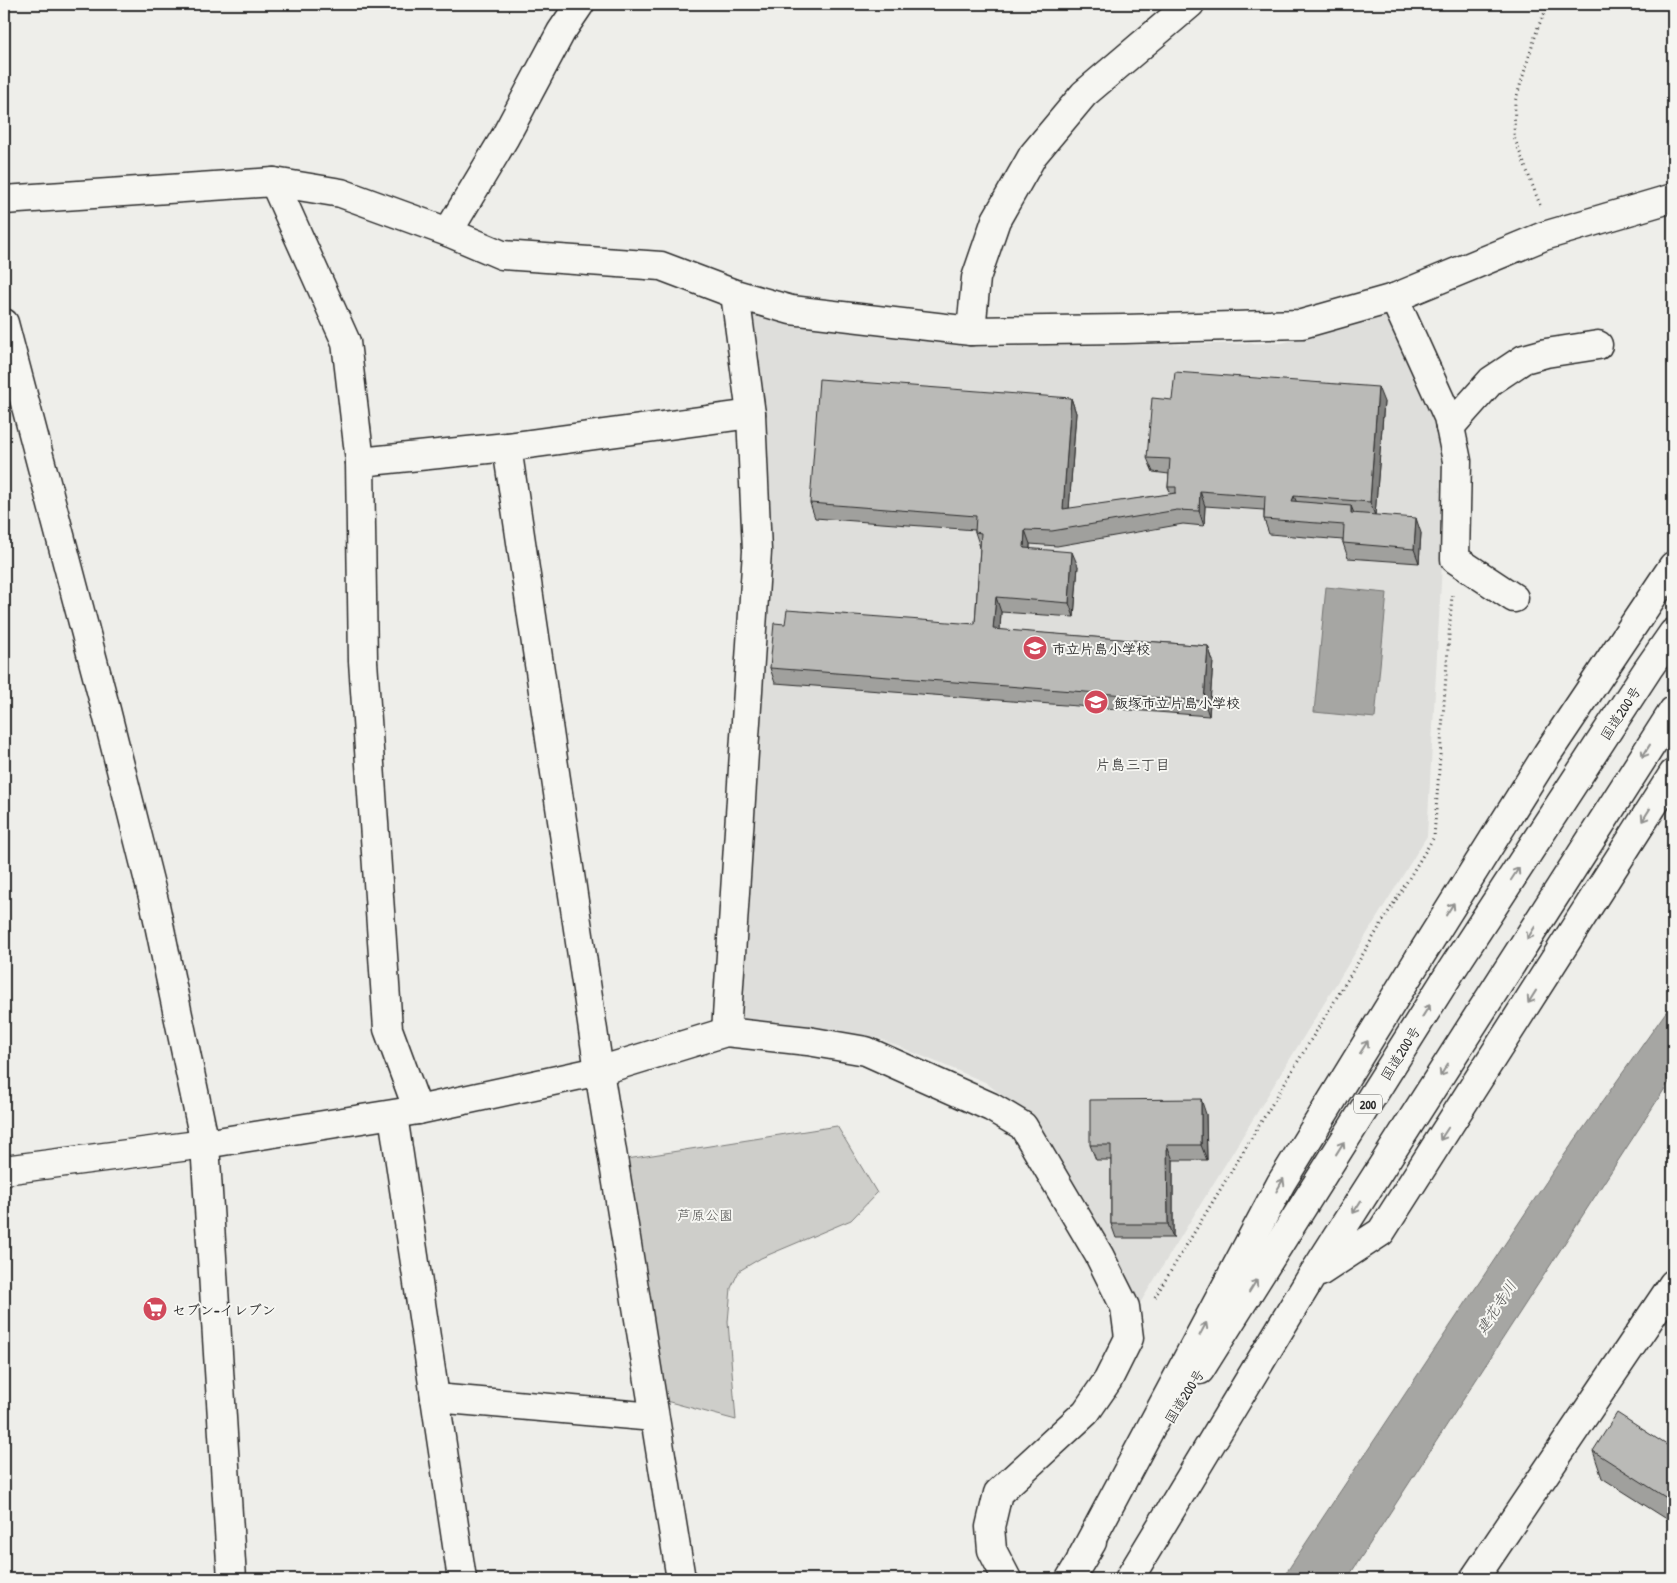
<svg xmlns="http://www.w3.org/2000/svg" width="1677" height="1583" viewBox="0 0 1677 1583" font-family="'Patrick Hand','Klee One',sans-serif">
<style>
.built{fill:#dededb}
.park{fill:#cececa;stroke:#7c7c7a}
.water{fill:#a6a6a3;stroke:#757573}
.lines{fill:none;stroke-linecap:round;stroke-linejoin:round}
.street-casing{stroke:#2b2b2b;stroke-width:31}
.highway-casing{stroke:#2b2b2b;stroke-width:31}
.path{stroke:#2b2b2b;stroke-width:3;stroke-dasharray:1 4;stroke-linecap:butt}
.street{stroke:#f6f6f2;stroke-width:28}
.highway{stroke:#f6f6f2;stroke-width:28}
.wall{fill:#a0a09d;stroke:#2b2b2b}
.shaded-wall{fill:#828280;stroke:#2b2b2b}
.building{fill:#babab7;stroke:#2b2b2b}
.oneway{stroke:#90908e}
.labels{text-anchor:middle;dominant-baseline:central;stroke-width:4;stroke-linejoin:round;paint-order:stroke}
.shield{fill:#f6f6f2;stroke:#686867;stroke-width:1}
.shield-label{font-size:12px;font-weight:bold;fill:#2b2b2b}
.poi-label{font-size:14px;font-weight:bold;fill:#2b2b2b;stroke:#f6f6f2;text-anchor:start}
.street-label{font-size:14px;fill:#2b2b2b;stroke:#f6f6f2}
.park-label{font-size:14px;fill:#545453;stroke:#f6f6f2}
.neighbourhood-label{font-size:15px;fill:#2b2b2b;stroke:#f6f6f2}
.water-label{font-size:15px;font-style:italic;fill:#565655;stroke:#f6f6f2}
</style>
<rect width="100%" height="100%" fill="#eeeeea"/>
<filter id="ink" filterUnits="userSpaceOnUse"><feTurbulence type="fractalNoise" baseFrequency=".02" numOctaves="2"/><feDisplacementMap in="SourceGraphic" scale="10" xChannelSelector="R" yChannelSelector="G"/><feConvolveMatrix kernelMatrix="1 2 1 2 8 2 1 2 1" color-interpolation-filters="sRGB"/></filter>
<g filter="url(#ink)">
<polygon class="built" points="1390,313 1448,456 1427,836 1140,1303 1034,1120 985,1082 878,1038 737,1020 749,314 783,320 979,347 1282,343"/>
<polygon class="park" points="837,1126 877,1193 851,1220 761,1258 739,1271 731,1288 728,1322 736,1420 666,1401 627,1159"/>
<g class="water">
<polygon points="1326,587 1387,593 1375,718 1314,712"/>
<polygon points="1673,1002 1673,1076 1347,1579 1282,1579 1558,1164"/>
</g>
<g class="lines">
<defs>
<g id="street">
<polyline points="274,182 346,342 360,462 363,661 388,1029 418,1110"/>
<polyline points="4,200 274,182 341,193 448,232 502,255 661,266 735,294 791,310 971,331 1125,329 1302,324 1394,298 1544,236 1673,198"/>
<polyline points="448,232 505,137 561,32 580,4"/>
<polyline points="1394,298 1448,417 1457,461 1455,559 1514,598"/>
<polyline points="4,323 106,710 155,905 205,1144 232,1579"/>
<polyline points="971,331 976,278 996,220 1033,155 1084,94 1190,4"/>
<polyline points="1450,427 1491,381 1524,359 1546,353 1598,345"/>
<polyline points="507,447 599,1071 681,1579"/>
<polyline points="360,462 507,447 751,414 735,294"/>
<polyline points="726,1032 757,551 751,414"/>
<polyline points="393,1115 462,1579"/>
<polyline points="4,1170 205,1144 418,1110 599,1071 726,1032 808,1041 866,1051 991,1107 1023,1126 1099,1255 1125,1307 1129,1338 1108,1380 1086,1412 998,1493 990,1527 992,1550 1007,1579"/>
<polyline points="435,1398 654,1417"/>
<polyline points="1474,1579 1673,1284"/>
</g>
<g id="highway">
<polyline points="1320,1272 1381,1232 1673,774"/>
<polyline points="1200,1370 1451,971 1648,669 1673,633"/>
<polyline points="1082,1557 1281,1183 1421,955 1547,754 1673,566"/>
<polyline points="1070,1579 1092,1542"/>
<polyline points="1129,1579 1312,1276 1673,711"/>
</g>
</defs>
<use href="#street" class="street-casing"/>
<use href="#highway" class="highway-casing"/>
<g class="path">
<polyline points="1540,205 1514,137 1515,102 1538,27 1549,4"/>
<polyline points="1155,1297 1434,837 1452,595"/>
</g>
<use href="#street" class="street"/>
<use href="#highway" class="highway"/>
</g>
<g class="wall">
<polygon points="1071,398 1076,413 1069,509 1171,494 1168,487 1169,474 1153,472 1147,458 1172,400 1384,402 1375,515 1421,533 1419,563 1348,558 1343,543 1343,540 1269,534 1264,519 1264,510 1205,506 1204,526 1183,524 1057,546 1030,544 1030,549 1078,566 1074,617 1001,612 1000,630 1208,646 1213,661 1209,716 775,683 770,668 785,624 975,624 980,547 975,532 975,530 815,518 810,503"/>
<polygon points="1206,1114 1207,1160 1173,1160 1173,1238 1116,1238 1111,1224 1111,1160 1096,1160 1090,1145"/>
<polygon points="1673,1449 1673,1523 1602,1478 1593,1451"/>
</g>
<g class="shaded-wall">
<polygon points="1378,387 1384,402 1375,516 1370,502"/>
<polygon points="1071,398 1076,413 1068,524 1063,509"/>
<polygon points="1200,491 1205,506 1204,526 1199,511"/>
<polygon points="1294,496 1300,510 1292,501"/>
<polygon points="1351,506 1357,520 1351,513"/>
<polygon points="1416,518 1421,533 1419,563 1414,549"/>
<polygon points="1025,530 1030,544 1029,563 1024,548"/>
<polygon points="1072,552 1078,566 1074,617 1069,603"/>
<polygon points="996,597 1001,612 999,644 993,629"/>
<polygon points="1208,646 1213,661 1209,716 1204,701"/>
<polygon points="1201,1099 1206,1114 1207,1160 1201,1145"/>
<polygon points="1167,1145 1173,1160 1173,1238 1168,1224"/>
</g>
<g class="building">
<polygon points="1175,372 1378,387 1370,502 1294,496 1292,501 1351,506 1351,513 1416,518 1414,549 1343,543 1344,525 1264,519 1265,496 1200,491 1199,511 1177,510 1052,531 1025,530 1024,548 1072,552 1069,603 996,597 993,629 1208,646 1204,701 770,668 774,623 785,624 787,610 975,624 981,533 975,532 976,516 810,503 819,379 1071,398 1063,509 1176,493 1176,487 1168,487 1170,459 1147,458 1152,398 1172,400"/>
<polygon points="1201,1099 1201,1145 1167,1145 1168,1224 1111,1224 1111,1145 1090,1145 1090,1100"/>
<polygon points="1617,1413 1673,1449 1673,1502 1593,1451"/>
</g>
<defs><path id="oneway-shaft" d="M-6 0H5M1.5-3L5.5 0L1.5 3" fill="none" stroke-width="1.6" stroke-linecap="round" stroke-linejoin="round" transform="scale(1.25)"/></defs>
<g class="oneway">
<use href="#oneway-shaft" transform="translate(1646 751) rotate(122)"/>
<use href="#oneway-shaft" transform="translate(1646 815) rotate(122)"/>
<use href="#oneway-shaft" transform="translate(1515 874) rotate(-57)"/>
<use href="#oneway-shaft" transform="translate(1450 909) rotate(-58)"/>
<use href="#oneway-shaft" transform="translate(1531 933) rotate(122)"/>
<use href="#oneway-shaft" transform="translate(1532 997) rotate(122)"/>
<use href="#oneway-shaft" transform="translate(1426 1011) rotate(-58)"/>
<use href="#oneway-shaft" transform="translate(1364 1047) rotate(-58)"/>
<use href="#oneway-shaft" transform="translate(1444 1070) rotate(122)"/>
<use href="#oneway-shaft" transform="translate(1444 1134) rotate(123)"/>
<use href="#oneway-shaft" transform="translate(1340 1148) rotate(-58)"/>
<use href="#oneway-shaft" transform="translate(1280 1185) rotate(-61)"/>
<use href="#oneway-shaft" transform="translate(1357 1207) rotate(122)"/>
<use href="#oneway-shaft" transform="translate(1253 1286) rotate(-58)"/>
<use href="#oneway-shaft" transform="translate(1203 1329) rotate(-62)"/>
</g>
</g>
<defs>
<symbol id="school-disc" viewBox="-11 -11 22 22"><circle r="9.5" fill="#d1495b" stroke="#f6f6f2"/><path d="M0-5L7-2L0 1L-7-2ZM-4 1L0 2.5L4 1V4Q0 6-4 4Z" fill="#fff"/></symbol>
<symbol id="supermarket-disc" viewBox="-11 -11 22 22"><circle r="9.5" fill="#d1495b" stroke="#f6f6f2"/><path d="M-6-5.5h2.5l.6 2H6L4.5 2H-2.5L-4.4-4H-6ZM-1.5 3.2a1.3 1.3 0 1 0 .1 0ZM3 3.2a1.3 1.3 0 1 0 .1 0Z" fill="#fff"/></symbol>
</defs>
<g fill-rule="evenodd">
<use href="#school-disc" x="1021" y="634" width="28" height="28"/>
<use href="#school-disc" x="1082" y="688" width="28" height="28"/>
<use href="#supermarket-disc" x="141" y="1295" width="28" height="28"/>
</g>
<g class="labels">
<rect class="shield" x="1354" y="1094.5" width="28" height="19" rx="4"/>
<g class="shield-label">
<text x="1368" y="1104">200</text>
</g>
<g class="poi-label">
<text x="1052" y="648">市立片島小学校</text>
<text x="1114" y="702">飯塚市立片島小学校</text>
<text x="172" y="1309">セブン-イレブン</text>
</g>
<g class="street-label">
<text transform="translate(1620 713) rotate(-57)">国道200号</text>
<text transform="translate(1400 1053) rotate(-58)">国道200号</text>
<text transform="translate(1184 1396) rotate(-58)">国道200号</text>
</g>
<g class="park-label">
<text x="705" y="1214">芦原公園</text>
</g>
<g class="neighbourhood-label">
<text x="1133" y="764">片島三丁目</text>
</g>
<g class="water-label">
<text transform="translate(1496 1307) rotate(-57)">建花寺川</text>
</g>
</g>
<rect width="1677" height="1583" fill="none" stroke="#f6f6f2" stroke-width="20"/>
<rect x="10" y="10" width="1657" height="1563" fill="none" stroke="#2b2b2b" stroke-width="2" filter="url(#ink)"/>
</svg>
